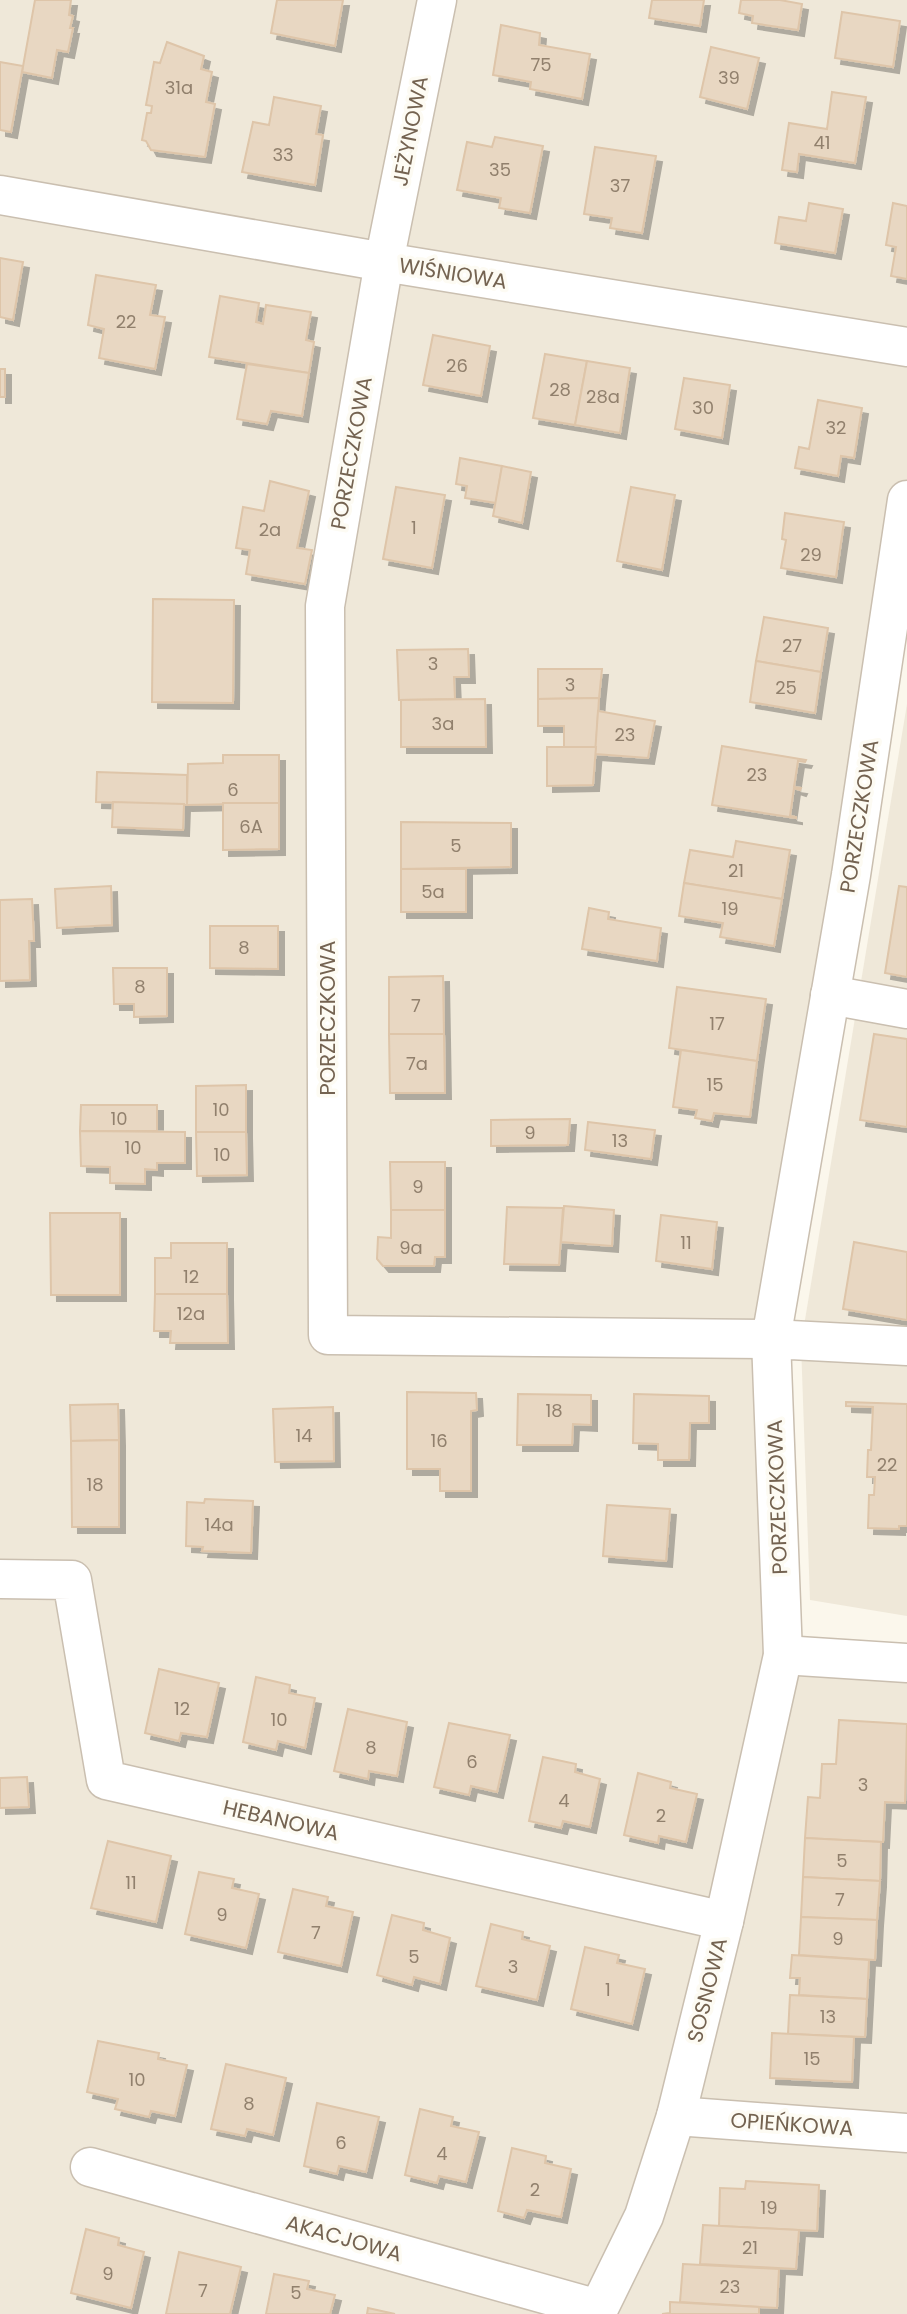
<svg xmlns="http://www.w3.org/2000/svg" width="907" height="2314" viewBox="0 0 907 2314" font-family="Poppins,sans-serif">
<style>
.residential{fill:#efe8d9}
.building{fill:#e8d7c2;stroke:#dec5a9;stroke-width:2;filter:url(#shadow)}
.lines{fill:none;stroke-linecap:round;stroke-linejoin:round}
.minor-casing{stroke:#cabfb0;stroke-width:41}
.minor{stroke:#fff;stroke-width:38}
.labels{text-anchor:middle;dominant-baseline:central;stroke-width:7;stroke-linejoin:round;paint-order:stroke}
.number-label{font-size:18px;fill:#91806d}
.street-label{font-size:21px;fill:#746351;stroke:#fdfbf3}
</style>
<defs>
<filter id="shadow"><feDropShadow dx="6" dy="6" stdDeviation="0" flood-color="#0004"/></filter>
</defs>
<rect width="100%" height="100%" fill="#fbf7ec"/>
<g class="residential">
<polygon points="0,0 907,0 907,500 771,1339 783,1654 907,1663 907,2314 0,2314"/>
<polygon points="907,704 907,1616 810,1600 801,1344"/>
</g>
<g class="building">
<polygon points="35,0 71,0 69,15 73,16 70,28 73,28 68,52 57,50 52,78 22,72"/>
<polygon points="277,0 343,0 335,46 271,33"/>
<polygon points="652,0 704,0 700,26 649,18"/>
<polygon points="741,0 780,0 802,4 798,30 752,23 753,16 739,13"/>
<polygon points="842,12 900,21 893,67 835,58"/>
<polygon points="501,25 540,33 539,45 590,54 582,99 530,89 531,82 493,75"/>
<polygon points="167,42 204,56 201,69 212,72 206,102 215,104 205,157 151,150 146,141 142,140 147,113 151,113 152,106 146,105 154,62 160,63"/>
<polygon points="711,47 759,58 747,109 700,97"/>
<polygon points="0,62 23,66 11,132 0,130"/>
<polygon points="832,92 866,97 855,163 799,154 797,172 782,170 789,123 827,129"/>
<polygon points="274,97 321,106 316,134 323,135 315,185 242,172 253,122 269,125"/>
<polygon points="495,137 543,146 530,213 499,208 501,198 457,190 467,142 492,147"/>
<polygon points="595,147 656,156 642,233 610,228 612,218 584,214"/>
<polygon points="809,203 843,209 835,253 775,243 779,217 806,221"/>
<polygon points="893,203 907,206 907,279 891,276 896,247 886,245"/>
<polygon points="0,258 23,262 13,320 0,317"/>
<polygon points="96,275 156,285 150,315 165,317 155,369 99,358 104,329 88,325"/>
<polygon points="220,296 259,303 256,322 263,324 266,305 311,312 306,340 314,342 309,373 209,357"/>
<polygon points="433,335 490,346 481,396 423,385"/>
<polygon points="545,354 587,361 575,425 533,418"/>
<polygon points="587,361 630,368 620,433 575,425"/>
<polygon points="247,364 309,373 302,416 271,411 267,424 237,419"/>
<rect x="0" y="369" width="5" height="28"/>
<polygon points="684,378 730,385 722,438 675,429"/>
<polygon points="818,400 862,408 854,458 841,456 838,476 795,468 799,447 809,449"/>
<polygon points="460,458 502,466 496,503 465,498 467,486 456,484"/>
<polygon points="502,466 531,472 522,523 493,516"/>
<polygon points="270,481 309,491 297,548 312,550 305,584 246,574 250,550 236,548 243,507 264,511"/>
<polygon points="396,487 445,495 432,568 383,559"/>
<polygon points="631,487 675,495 662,570 617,561"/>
<polygon points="785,513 844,522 836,577 781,568 786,540 782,539"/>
<polygon points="153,599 234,600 233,703 152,702"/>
<polygon points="764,617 828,628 821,672 756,661"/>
<polygon points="468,649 469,677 454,677 455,699 399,700 397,650"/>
<polygon points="756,661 821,672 815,713 750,702"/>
<polygon points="538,669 602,669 599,698 538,699"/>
<polygon points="599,698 596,747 564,747 564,726 538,726 538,699"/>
<polygon points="485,699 486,747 401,747 401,700"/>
<polygon points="598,711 655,721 648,758 595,754"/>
<polygon points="722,746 806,760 805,762 798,761 794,787 801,788 800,790 794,788 790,816 796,817 796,818 712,805"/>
<polygon points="547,747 596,747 593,785 547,786"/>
<polygon points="223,755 279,755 279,803 187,805 188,764 223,763"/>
<polygon points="97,772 187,775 187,805 96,802"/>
<polygon points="113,802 184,804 183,830 112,827"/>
<polygon points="223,803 279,803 279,849 223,850"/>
<polygon points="401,822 511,823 511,867 401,869"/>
<polygon points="736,841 790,850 782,899 684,883 690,850 733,857"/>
<rect x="401" y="869" width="65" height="43"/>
<polygon points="684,883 782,899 774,946 720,937 723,923 679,916"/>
<polygon points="111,886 112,925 57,928 55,889"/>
<polygon points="899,886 907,887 907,977 885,973"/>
<polygon points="32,899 34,941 29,941 30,980 0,981 0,900"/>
<polygon points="589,908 609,912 608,919 661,928 657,961 582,949"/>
<polygon points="210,926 278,926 278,969 210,968"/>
<polygon points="113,968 167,968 167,1016 134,1017 134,1004 114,1004"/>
<polygon points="443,976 444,1034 389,1034 389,977"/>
<polygon points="677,987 766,999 757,1061 669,1048"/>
<polygon points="389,1034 444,1034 445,1093 390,1093"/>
<polygon points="874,1034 907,1039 907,1127 860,1120"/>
<polygon points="681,1050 757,1061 750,1117 714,1113 712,1121 695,1118 697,1110 673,1107"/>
<polygon points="246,1085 246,1132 196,1132 196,1086"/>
<polygon points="81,1105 157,1105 157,1131 80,1131"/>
<polygon points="570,1119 568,1145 491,1146 491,1120"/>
<polygon points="588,1122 655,1130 651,1159 585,1150"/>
<polygon points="80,1131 185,1132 185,1163 157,1163 157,1170 145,1169 145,1184 110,1183 110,1167 81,1166"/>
<polygon points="196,1132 246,1132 247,1175 197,1176"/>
<polygon points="390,1162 445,1162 445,1210 391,1210"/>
<polygon points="564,1206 614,1210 612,1246 561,1242"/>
<polygon points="507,1207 563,1208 559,1265 504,1264"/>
<polygon points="391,1210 445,1210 445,1257 435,1257 434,1266 383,1266 377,1259 378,1237 391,1238"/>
<polygon points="50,1213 120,1213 120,1295 51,1295"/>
<polygon points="661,1215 717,1222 712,1269 656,1261"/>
<polygon points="854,1242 907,1252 907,1320 843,1309"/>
<polygon points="171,1243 227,1243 227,1294 155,1294 155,1258 171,1258"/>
<polygon points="155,1294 227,1294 228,1343 170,1343 171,1331 154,1331"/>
<polygon points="407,1392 476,1393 477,1410 471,1411 471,1491 440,1491 440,1469 407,1469"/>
<polygon points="518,1394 591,1395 591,1425 573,1424 572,1445 517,1445"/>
<polygon points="634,1394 709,1396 709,1423 690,1423 689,1460 658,1460 658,1444 633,1443"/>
<polygon points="846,1402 907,1404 907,1526 899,1526 899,1529 868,1528 869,1495 874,1495 875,1477 867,1477 868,1450 871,1450 873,1407 846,1406"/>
<polygon points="118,1404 119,1440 71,1441 70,1405"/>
<polygon points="333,1407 334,1461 275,1462 273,1409"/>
<polygon points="119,1440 119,1527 72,1527 71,1441"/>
<polygon points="205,1499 253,1501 251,1553 202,1551 203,1547 186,1546 187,1502 204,1503"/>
<polygon points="607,1505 670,1509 666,1561 603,1556"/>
<polygon points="159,1669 219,1683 207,1737 181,1733 179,1741 145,1733"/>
<polygon points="256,1677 290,1685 289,1693 315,1698 305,1748 278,1741 276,1750 243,1742"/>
<polygon points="348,1709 407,1722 397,1776 369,1771 368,1779 334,1771"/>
<polygon points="839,1720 907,1724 905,1803 885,1802 883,1842 805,1838 808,1797 820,1798 822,1764 836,1764"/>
<polygon points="449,1723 510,1735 497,1792 471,1786 469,1795 434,1787"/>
<polygon points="543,1757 576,1764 575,1772 600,1779 590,1827 563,1821 561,1828 529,1821"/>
<polygon points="638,1773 671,1782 670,1788 697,1794 686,1842 659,1836 658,1843 624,1835"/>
<polygon points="27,1777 29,1807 0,1808 0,1778"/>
<polygon points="805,1838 881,1842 880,1881 803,1877"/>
<polygon points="108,1841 171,1856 156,1922 91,1908"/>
<polygon points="199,1872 234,1879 232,1888 259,1894 246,1948 185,1934"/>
<polygon points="803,1877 880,1881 877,1920 801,1917"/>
<polygon points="293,1889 328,1897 326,1906 353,1912 341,1966 278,1952"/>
<polygon points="392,1915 424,1923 423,1930 450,1938 440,1984 414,1977 412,1985 377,1975"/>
<polygon points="801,1917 877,1920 875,1960 799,1955"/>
<polygon points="491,1924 523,1932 522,1939 550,1946 537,2000 476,1986"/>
<polygon points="585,1947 619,1955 617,1963 645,1969 632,2024 571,2009"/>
<polygon points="792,1955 869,1960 867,1999 799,1995 800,1978 790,1978"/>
<polygon points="790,1995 867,1999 865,2037 788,2034"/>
<polygon points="772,2033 854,2037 852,2082 770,2078"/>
<polygon points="98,2041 159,2053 158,2059 187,2065 175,2116 151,2111 149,2117 115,2109 118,2099 87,2092"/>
<polygon points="226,2064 286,2078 273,2135 247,2129 245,2136 211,2129"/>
<polygon points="317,2103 379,2117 366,2172 339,2166 337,2174 304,2166"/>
<polygon points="420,2109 453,2117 451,2126 479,2132 466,2182 439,2176 437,2183 405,2175"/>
<polygon points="512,2148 546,2156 545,2163 571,2169 561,2217 527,2210 524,2218 498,2211"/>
<polygon points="746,2181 819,2185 817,2231 719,2226 720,2188 745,2189"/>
<polygon points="703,2225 799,2230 796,2269 700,2264"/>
<polygon points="86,2229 119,2238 118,2245 144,2252 131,2308 71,2293"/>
<polygon points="179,2252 241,2267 230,2314 166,2314"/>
<polygon points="683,2264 779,2269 777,2308 680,2302"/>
<polygon points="274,2274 309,2281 307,2289 335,2295 330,2314 266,2314"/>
<polygon points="670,2302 759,2307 759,2314 662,2314 670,2313"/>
<polygon points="368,2308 395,2314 367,2314"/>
</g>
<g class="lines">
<defs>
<g id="minor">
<polyline points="437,0 384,262 325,606 328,1335 771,1339 851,875 907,500"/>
<polyline points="0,195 384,262 907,347"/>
<polyline points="830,995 907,1009"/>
<polyline points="0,1579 72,1580 106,1780 724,1921"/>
<polyline points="783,1655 907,1663"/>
<polyline points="676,2116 907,2133"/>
<polyline points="90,2167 598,2309"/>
<polyline points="596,2314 644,2216 676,2116 724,1921 783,1655 771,1339 907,1346"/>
</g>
</defs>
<use href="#minor" class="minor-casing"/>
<use href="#minor" class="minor"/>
</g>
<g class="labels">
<g class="number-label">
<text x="541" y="64">75</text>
<text x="729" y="77">39</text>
<text x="179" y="87">31a</text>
<text x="822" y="142">41</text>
<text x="283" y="154">33</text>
<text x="500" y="169">35</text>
<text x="620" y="185">37</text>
<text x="126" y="321">22</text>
<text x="457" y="365">26</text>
<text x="560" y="389">28</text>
<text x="603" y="396">28a</text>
<text x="703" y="407">30</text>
<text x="836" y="427">32</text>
<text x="414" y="527">1</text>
<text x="270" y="529">2a</text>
<text x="811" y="554">29</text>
<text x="792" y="645">27</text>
<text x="433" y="663">3</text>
<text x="570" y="684">3</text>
<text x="786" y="687">25</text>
<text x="443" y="723">3a</text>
<text x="625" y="734">23</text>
<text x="757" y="774">23</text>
<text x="233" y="789">6</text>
<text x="251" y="826">6A</text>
<text x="456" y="845">5</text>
<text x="736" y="870">21</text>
<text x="433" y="891">5a</text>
<text x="730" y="908">19</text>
<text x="244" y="947">8</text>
<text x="140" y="986">8</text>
<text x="416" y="1005">7</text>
<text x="717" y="1023">17</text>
<text x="417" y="1063">7a</text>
<text x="715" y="1084">15</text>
<text x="221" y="1109">10</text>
<text x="119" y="1118">10</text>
<text x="530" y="1132">9</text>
<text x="620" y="1140">13</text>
<text x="133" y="1147">10</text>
<text x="222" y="1154">10</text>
<text x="418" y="1186">9</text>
<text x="686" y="1242">11</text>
<text x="411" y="1247">9a</text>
<text x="191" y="1276">12</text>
<text x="191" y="1313">12a</text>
<text x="554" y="1410">18</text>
<text x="304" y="1435">14</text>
<text x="439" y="1440">16</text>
<text x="887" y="1464">22</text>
<text x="95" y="1484">18</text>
<text x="219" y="1524">14a</text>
<text x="182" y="1708">12</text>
<text x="279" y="1719">10</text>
<text x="371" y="1747">8</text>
<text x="472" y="1761">6</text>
<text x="863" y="1784">3</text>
<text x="564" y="1800">4</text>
<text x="661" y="1815">2</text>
<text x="842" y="1860">5</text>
<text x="131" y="1882">11</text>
<text x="840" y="1899">7</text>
<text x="222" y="1914">9</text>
<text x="316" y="1932">7</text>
<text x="838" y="1938">9</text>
<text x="414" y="1956">5</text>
<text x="513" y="1966">3</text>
<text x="608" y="1989">1</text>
<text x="828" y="2016">13</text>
<text x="812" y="2058">15</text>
<text x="137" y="2079">10</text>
<text x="249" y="2103">8</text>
<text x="341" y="2142">6</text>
<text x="442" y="2153">4</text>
<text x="535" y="2189">2</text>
<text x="769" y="2207">19</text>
<text x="750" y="2247">21</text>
<text x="108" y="2273">9</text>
<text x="730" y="2286">23</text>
<text x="203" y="2290">7</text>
<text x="296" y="2292">5</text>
</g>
<g class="street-label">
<text transform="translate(410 131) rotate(-79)">JEŻYNOWA</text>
<text transform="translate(453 273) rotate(9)">WIŚNIOWA</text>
<text transform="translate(351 453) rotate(-80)">PORZECZKOWA</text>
<text transform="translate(859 816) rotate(-81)">PORZECZKOWA</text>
<text transform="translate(327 1018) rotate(-90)">PORZECZKOWA</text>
<text transform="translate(777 1497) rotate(-92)">PORZECZKOWA</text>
<text transform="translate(281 1820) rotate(13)">HEBANOWA</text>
<text transform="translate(707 1990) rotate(-76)">SOSNOWA</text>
<text transform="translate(792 2124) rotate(4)">OPIEŃKOWA</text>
<text transform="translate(344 2238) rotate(16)">AKACJOWA</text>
</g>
</g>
</svg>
